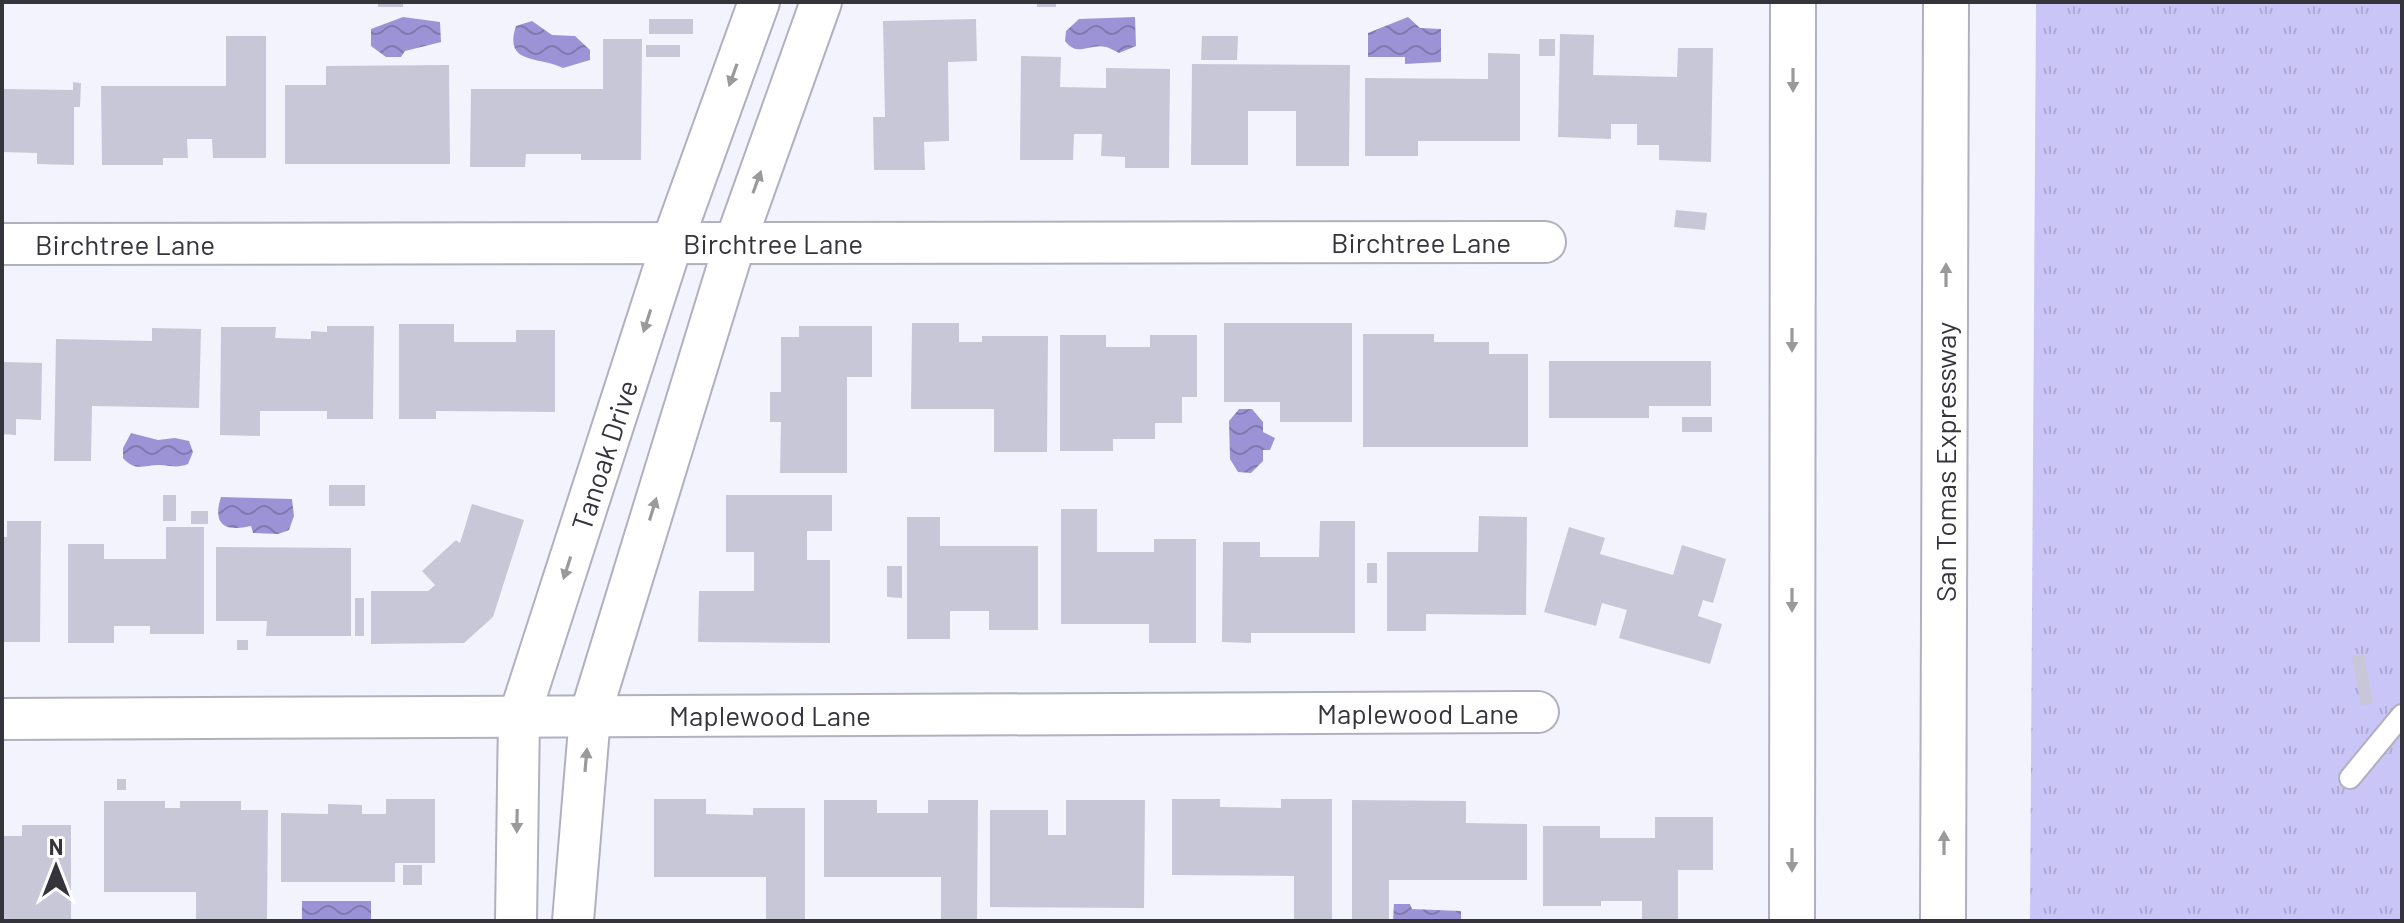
<svg xmlns="http://www.w3.org/2000/svg" width="2404" height="923" viewBox="0 0 2404 923" font-family="Barlow,sans-serif">
<style>
.grass{fill:url(#grass-tufts)}
.water{fill:url(#water-waves)}
.building{fill:#c8c7d7}
.lines{fill:none;stroke-linecap:round;stroke-linejoin:round}
.service-casing{stroke:#b1b0bf;stroke-width:24}
.minor-casing{stroke:#b1b0bf;stroke-width:44}
.trunk-casing{stroke:#b1b0bf;stroke-width:48}
.service{stroke:#fff;stroke-width:20}
.minor{stroke:#fff;stroke-width:40}
.trunk{stroke:#fff;stroke-width:44}
.oneway{fill:#9a9a9c}
.labels{text-anchor:middle;dominant-baseline:central;stroke-width:7;stroke-linejoin:round;paint-order:stroke}
.street-label{font-size:28px;fill:#34343a;stroke:#fff}
</style>
<defs>
<pattern id="grass-tufts" width="24" height="20" patternUnits="userSpaceOnUse" patternTransform="scale(2)"><rect width="24" height="20" fill="#cac5f7"/><path d="M3 7l-1-3M5 7V3M7 7l1-3M15 17l-1-3M17 17v-4M19 17l1-3" fill="none" stroke="#aeaad4"/></pattern>
<pattern id="water-waves" width="16" height="10" patternUnits="userSpaceOnUse" patternTransform="scale(2)"><rect width="16" height="10" fill="#9c93d7"/><path d="M0 5q4-4 8 0t8 0" fill="none" stroke="#8079af"/></pattern>
</defs>
<rect width="100%" height="100%" fill="#f3f3fd"/>
<polygon class="grass" points="2036,2 2402,2 2402,921 2030,921"/>
<g class="water">
<polygon points="403,17 440,22 441,42 405,51 401,57 386,57 371,46 371,29"/>
<path d="M1135,17L1136,46L1119,53C1115,51 1110,48 1106,47C1089,43 1078,58 1065,41L1066,31L1079,19Z"/>
<polygon points="1408,17 1420,28 1441,29 1441,62 1405,64 1405,57 1368,57 1368,33"/>
<path d="M532,21L552,35L575,36L590,50V60L563,68C539,56 503,65 516,26Z"/>
<polygon points="1239,409 1252,409 1263,422 1263,432 1275,438 1270,450 1263,450 1263,461 1251,473 1238,472 1230,459 1229,421"/>
<path d="M131,433L158,440L175,438L189,441L193,452L188,464C177,468 173,466 161,465C145,464 136,473 123,458V448Z"/>
<path d="M221,497L292,499L294,516L289,530L278,534L253,533L251,526C225,532 212,525 221,497Z"/>
<rect x="302" y="901" width="69" height="20"/>
<polygon points="1394,904 1410,904 1412,909 1461,911 1461,921 1393,921"/>
</g>
<g class="building">
<rect x="378" y="2" width="25" height="5"/>
<rect x="1037" y="2" width="19" height="5"/>
<rect x="649" y="19" width="44" height="15"/>
<polygon points="976,19 977,61 948,62 949,141 924,142 925,170 874,170 873,117 885,117 883,21"/>
<polygon points="1560,34 1594,35 1593,75 1677,77 1678,48 1713,48 1711,162 1659,160 1659,145 1637,145 1637,124 1611,124 1611,139 1558,137"/>
<polygon points="226,36 266,36 266,158 213,158 212,139 187,139 188,158 163,158 163,165 102,165 101,86 226,86"/>
<polygon points="1202,36 1238,36 1237,60 1201,60"/>
<polygon points="603,39 642,39 641,160 581,160 581,154 526,154 525,167 470,167 471,89 603,89"/>
<rect x="1539" y="39" width="16" height="17"/>
<rect x="646" y="45" width="34" height="12"/>
<polygon points="1488,53 1520,54 1520,141 1418,141 1418,156 1365,156 1365,78 1488,79"/>
<polygon points="1021,56 1061,57 1060,87 1106,88 1106,68 1170,69 1169,168 1125,168 1125,157 1101,156 1102,134 1074,134 1073,160 1020,160"/>
<polygon points="1192,64 1350,65 1349,166 1296,166 1296,111 1248,111 1248,165 1191,165"/>
<polygon points="449,65 450,164 285,164 285,85 326,85 326,66"/>
<polygon points="73,82 81,83 80,107 74,107 74,165 37,164 37,153 2,152 2,89 73,90"/>
<polygon points="1676,210 1707,213 1705,230 1674,227"/>
<polygon points="912,323 959,323 959,342 982,342 982,336 1048,336 1047,452 994,452 994,409 911,409"/>
<polygon points="1224,323 1352,323 1352,422 1280,422 1280,402 1224,402"/>
<polygon points="399,324 454,324 454,342 516,342 516,330 555,330 555,412 436,411 436,419 399,419"/>
<polygon points="327,326 374,326 373,419 327,419 327,411 260,411 260,436 220,435 221,327 276,327 275,338 311,339 311,331 327,332"/>
<polygon points="799,326 872,326 872,377 847,377 847,473 780,473 781,422 770,422 770,392 781,392 781,337 799,337"/>
<polygon points="152,328 201,329 199,408 92,406 91,461 54,461 56,339 152,341"/>
<polygon points="1363,334 1434,334 1434,342 1489,342 1489,354 1528,354 1528,447 1363,447"/>
<polygon points="1060,335 1106,335 1106,347 1150,347 1150,335 1197,335 1197,397 1182,397 1182,423 1155,423 1155,439 1113,439 1113,451 1060,451"/>
<polygon points="1549,361 1711,361 1711,406 1649,406 1649,418 1549,418"/>
<polygon points="2,362 42,363 41,420 16,419 16,435 2,434"/>
<rect x="1682" y="417" width="30" height="15"/>
<rect x="329" y="485" width="36" height="21"/>
<rect x="163" y="495" width="13" height="26"/>
<polygon points="726,495 832,495 832,531 807,531 807,560 830,560 830,643 698,642 699,591 754,591 754,552 726,552"/>
<polygon points="472,504 524,520 493,617 464,643 371,644 371,591 428,591 435,585 422,571 456,540 460,543"/>
<polygon points="1061,509 1097,509 1097,552 1154,552 1154,539 1196,539 1196,643 1149,643 1149,624 1061,624"/>
<rect x="191" y="511" width="17" height="13"/>
<polygon points="1479,516 1527,517 1526,615 1426,614 1426,631 1387,631 1387,552 1478,552"/>
<polygon points="907,517 940,517 940,546 1038,546 1038,630 989,630 989,611 950,611 950,639 907,639"/>
<polygon points="7,521 41,521 40,642 2,642 2,537 7,537"/>
<polygon points="1320,521 1355,521 1355,633 1251,633 1251,643 1222,642 1223,542 1260,542 1260,557 1319,557"/>
<polygon points="166,527 204,527 204,634 150,634 150,626 114,626 114,643 68,643 68,544 104,544 104,559 166,559"/>
<polygon points="1569,527 1605,538 1600,554 1673,575 1682,545 1726,559 1713,603 1703,600 1698,616 1722,624 1710,664 1619,638 1627,610 1602,603 1596,626 1544,612"/>
<polygon points="216,547 351,548 351,636 266,636 267,621 216,621"/>
<rect x="1367" y="563" width="10" height="20"/>
<polygon points="887,566 902,566 902,598 887,597"/>
<rect x="355" y="598" width="9" height="38"/>
<rect x="237" y="640" width="11" height="10"/>
<polygon points="2364,654 2373,704 2361,705 2352,656"/>
<rect x="117" y="779" width="9" height="11"/>
<polygon points="386,799 435,799 435,863 395,863 395,882 281,882 281,813 328,814 328,804 362,805 362,814 386,814"/>
<polygon points="654,799 706,799 706,814 753,815 753,808 805,808 805,921 766,921 766,877 654,877"/>
<polygon points="1172,799 1220,799 1220,807 1281,808 1281,799 1332,799 1332,919 1294,919 1294,876 1172,875"/>
<polygon points="824,800 877,800 877,813 928,813 928,800 978,800 977,920 941,920 941,877 824,877"/>
<polygon points="1066,800 1145,800 1144,908 990,907 990,810 1048,810 1048,835 1066,835"/>
<polygon points="1352,800 1466,801 1466,823 1527,824 1527,880 1389,880 1389,921 1352,921"/>
<polygon points="104,801 165,801 165,808 180,808 180,801 241,801 241,810 268,810 267,919 196,919 196,892 104,892"/>
<polygon points="1655,817 1713,817 1713,870 1678,870 1678,921 1642,921 1642,901 1601,901 1601,906 1543,906 1543,826 1600,826 1600,838 1655,838"/>
<polygon points="22,825 71,825 71,920 2,920 2,836 22,836"/>
<rect x="403" y="865" width="19" height="20"/>
</g>
<g class="lines">
<defs>
<polyline id="service" points="2350,778 2402,715"/>
<g id="minor">
<polyline points="2,244 1545,242"/>
<polyline points="2,719 1538,712"/>
<polyline points="516,921 519,717 672,243 759,2"/>
<polyline points="573,921 590,716 735,243 821,2"/>
</g>
<g id="trunk">
<polyline points="1792,921 1793,2"/>
<polyline points="1943,921 1946,2"/>
</g>
</defs>
<use href="#service" class="service-casing"/>
<use href="#minor" class="minor-casing"/>
<use href="#trunk" class="trunk-casing"/>
<use href="#service" class="service"/>
<use href="#minor" class="minor"/>
<use href="#trunk" class="trunk"/>
</g>
<defs><path id="oneway-solid" d="M-6-.8H1V-3.2L6.5 0L1 3.2V.8H-6Z" transform="scale(2)"/></defs>
<g class="oneway">
<use href="#oneway-solid" transform="translate(733 75) rotate(110)"/>
<use href="#oneway-solid" transform="translate(1793 80) rotate(90)"/>
<use href="#oneway-solid" transform="translate(757 182) rotate(-70)"/>
<use href="#oneway-solid" transform="translate(1946 275) rotate(-90)"/>
<use href="#oneway-solid" transform="translate(647 321) rotate(108)"/>
<use href="#oneway-solid" transform="translate(1792 340) rotate(90)"/>
<use href="#oneway-solid" transform="translate(653 509) rotate(-73)"/>
<use href="#oneway-solid" transform="translate(567 568) rotate(108)"/>
<use href="#oneway-solid" transform="translate(1792 600) rotate(90)"/>
<use href="#oneway-solid" transform="translate(586 760) rotate(-85)"/>
<use href="#oneway-solid" transform="translate(517 821) rotate(91)"/>
<use href="#oneway-solid" transform="translate(1944 843) rotate(-90)"/>
<use href="#oneway-solid" transform="translate(1792 860) rotate(90)"/>
</g>
<g class="labels">
<g class="street-label">
<text x="1421" y="242">Birchtree Lane</text>
<text x="773" y="243">Birchtree Lane</text>
<text x="125" y="244">Birchtree Lane</text>
<text transform="translate(604 455) rotate(-72)">Tanoak Drive</text>
<text transform="translate(1945 462) rotate(-90)">San Tomas Expressway</text>
<text x="1418" y="713">Maplewood Lane</text>
<text x="770" y="715">Maplewood Lane</text>
</g>
</g>
<rect width="2404" height="923" fill="none" stroke="#34343a" stroke-width="8"/>
<g transform="translate(56 867)" stroke="#ffffff" stroke-width="6" paint-order="stroke">
<path d="M0-6L14 30L0 20L-14 30Z" fill="#34343a"/>
<text y="-12" font-size="22" font-weight="bold" text-anchor="middle" fill="#34343a">N</text>
</g>
</svg>
